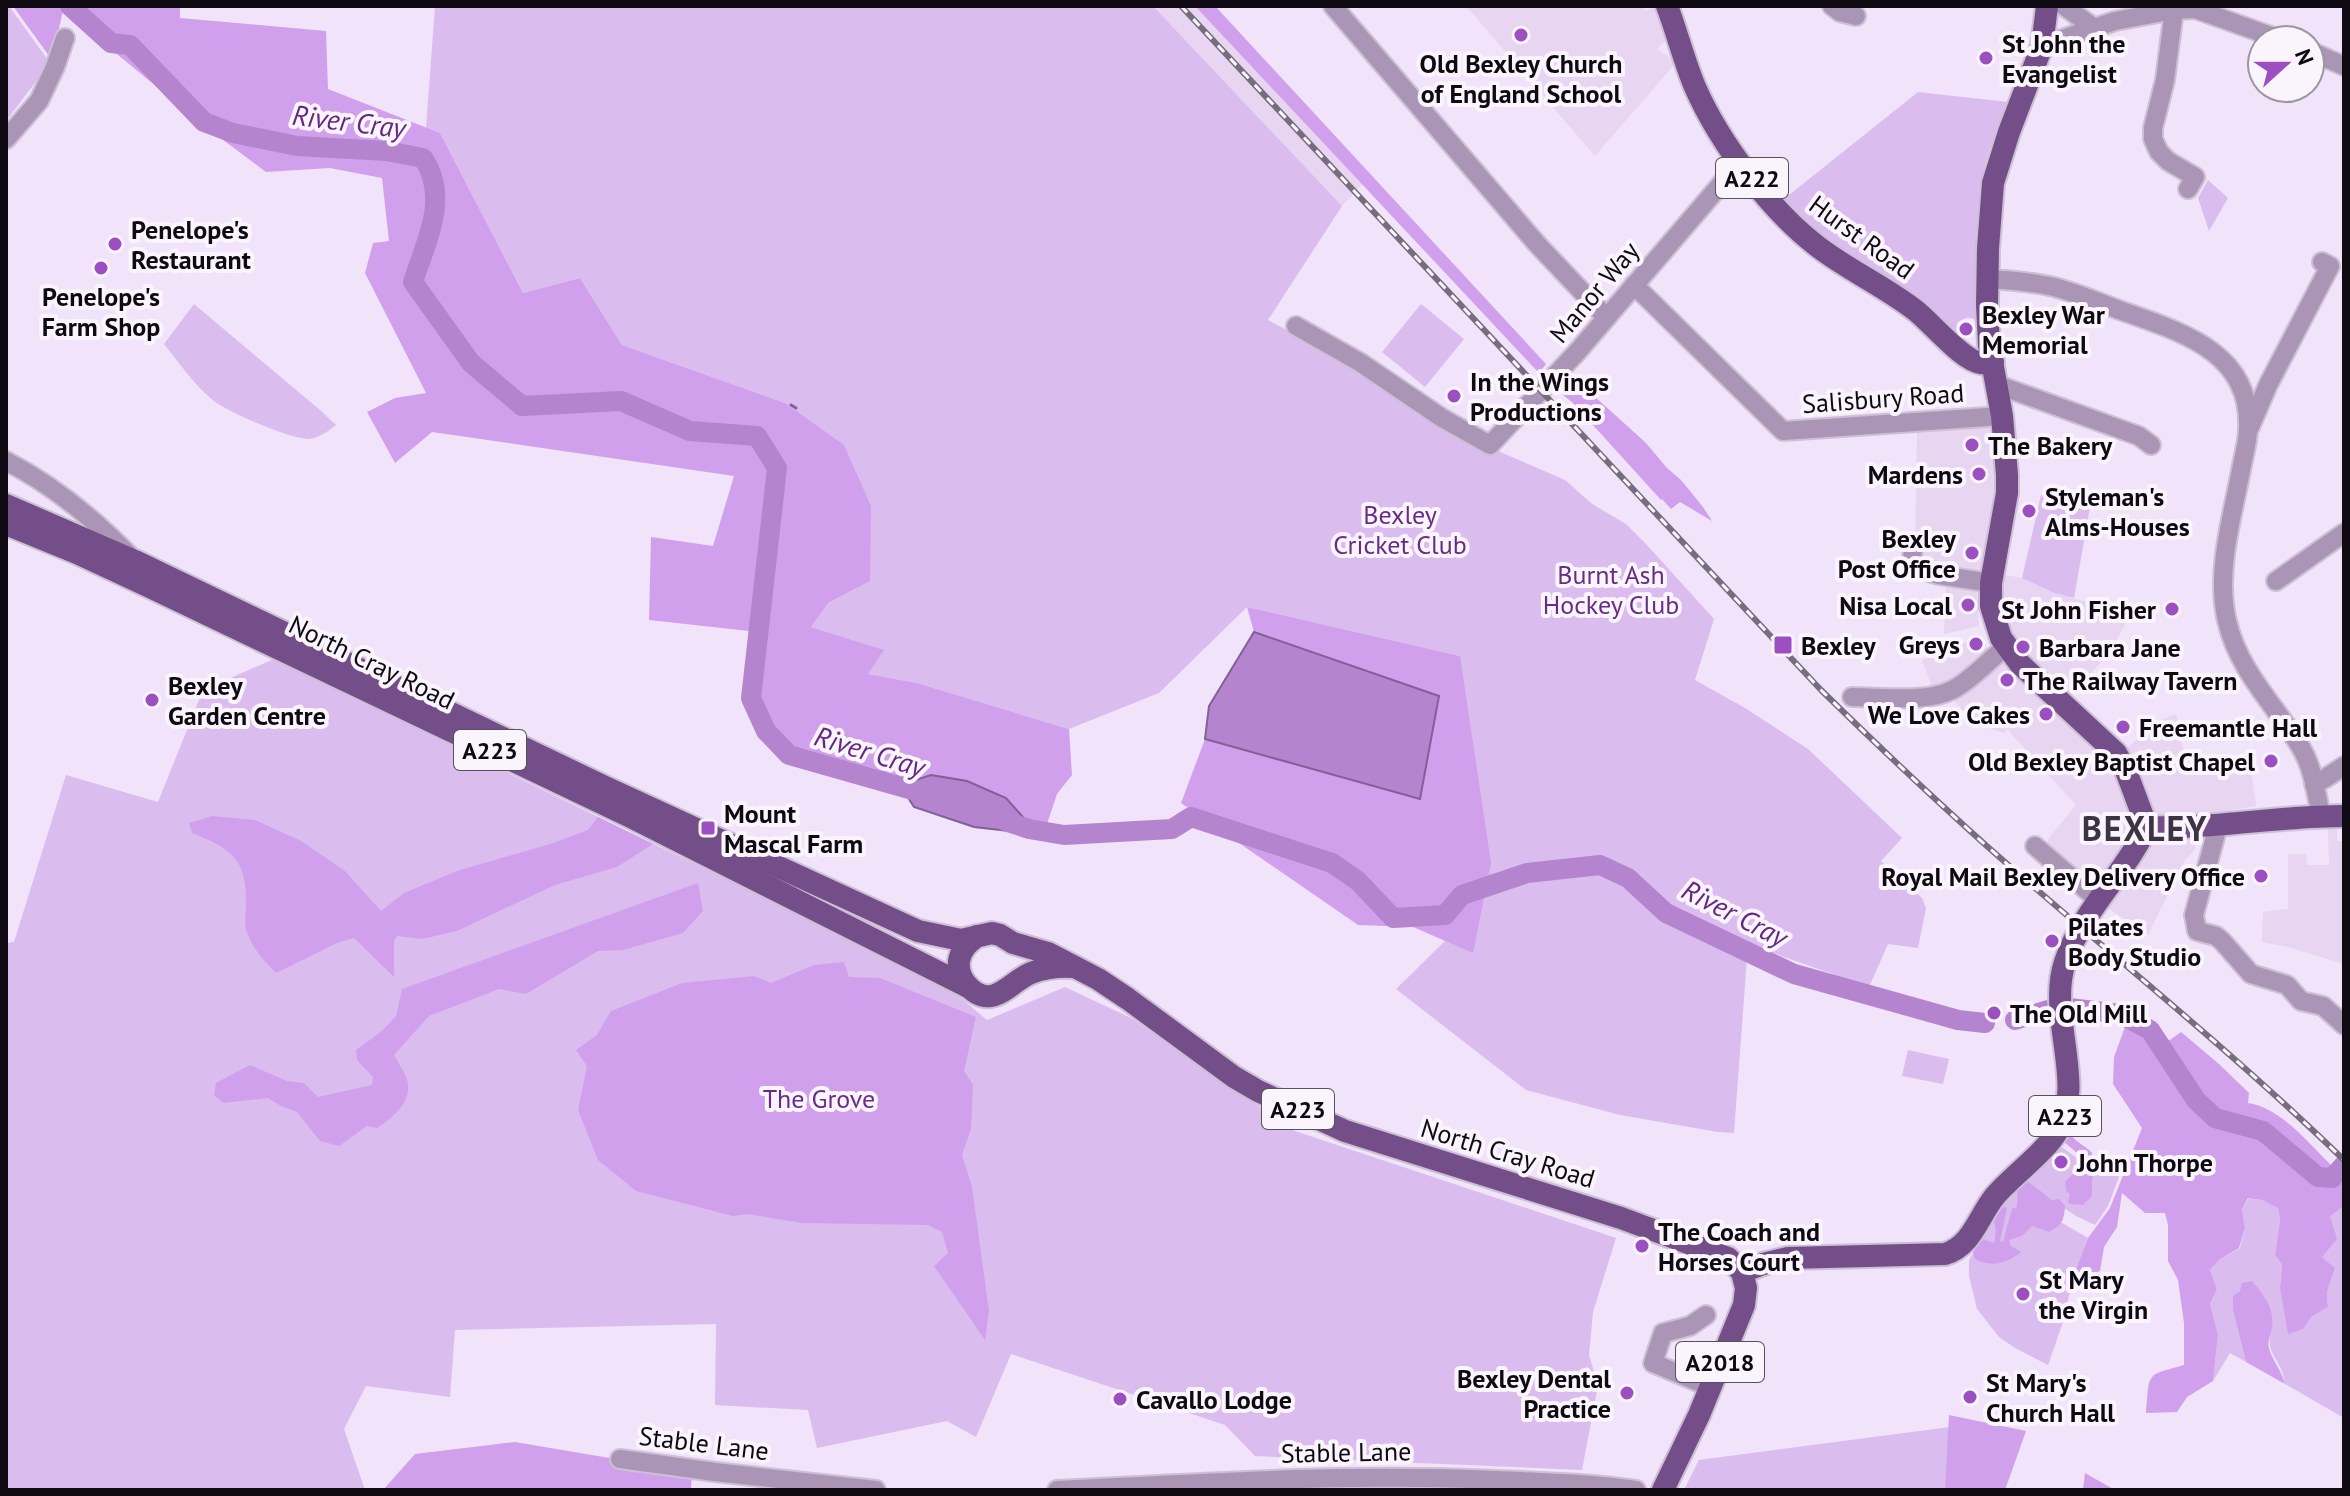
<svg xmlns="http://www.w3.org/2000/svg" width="2350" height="1496" viewBox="0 0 2350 1496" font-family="'PT Sans',sans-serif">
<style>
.built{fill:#e7d5f2}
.green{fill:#dbbcee}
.forest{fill:#d1a0ed}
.water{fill:#b484cf;stroke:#825f96;stroke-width:2}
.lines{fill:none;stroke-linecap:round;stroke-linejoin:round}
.stream{stroke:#825f96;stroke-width:3}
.river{stroke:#b484cf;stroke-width:20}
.minor-casing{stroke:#cdc0d5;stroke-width:22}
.major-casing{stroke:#cdc0d5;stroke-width:26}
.minor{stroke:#aa95b6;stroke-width:18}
.major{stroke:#744e89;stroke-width:22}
.rail-casing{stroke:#776e7d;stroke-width:6}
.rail{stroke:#faf4fd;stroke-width:3;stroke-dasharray:9;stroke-linecap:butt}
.poi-dot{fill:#9b4fc1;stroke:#faf4fd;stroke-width:3}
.labels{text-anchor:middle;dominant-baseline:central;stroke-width:8;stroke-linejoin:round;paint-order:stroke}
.shield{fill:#faf4fd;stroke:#565058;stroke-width:2}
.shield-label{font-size:24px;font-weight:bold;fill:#0f0a11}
.poi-label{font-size:26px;font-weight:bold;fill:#0f0a11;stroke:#faf4fd;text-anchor:start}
.street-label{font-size:26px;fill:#0f0a11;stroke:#faf4fd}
.park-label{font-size:26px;fill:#682c86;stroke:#faf4fd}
.water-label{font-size:28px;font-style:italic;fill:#642881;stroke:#faf4fd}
.district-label{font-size:34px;font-weight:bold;letter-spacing:2px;fill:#3e3344;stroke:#faf4fd}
</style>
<rect width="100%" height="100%" fill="#f1e3fa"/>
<g class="built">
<polygon points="1153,6 1215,6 1371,175 1342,206"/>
<polygon points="1466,6 1642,6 1646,11 1654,7 1666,40 1657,49 1672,59 1674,65 1595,156"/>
<polygon points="1991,427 1994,459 1994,494 1980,575 1915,564 1917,432"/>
<polygon points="2000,574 2022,578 2054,593 2117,610 2130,616 2109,653 2067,700 2024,665 2001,624"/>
<polygon points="1946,583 1977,585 1979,626 1944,634"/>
<polygon points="1982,636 1990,656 1986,661 1933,690 1922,660"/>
<polygon points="2002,655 2109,760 2130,800 2133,829 2130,829 2123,851 2100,884 2047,846 2049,838 2076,805 2007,729 2004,733 1974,723 1950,696"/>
<polygon points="2176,714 2186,765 2249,755 2256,806 2174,819 2153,820 2123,753 2153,723"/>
<polygon points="2337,828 2337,841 2344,841 2344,964 2288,947 2262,942 2263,912 2288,909 2288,854 2306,854 2307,865 2329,865 2328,829"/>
<polygon points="2163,835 2198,835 2194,851 2185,860 2148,935 2105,906 2143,853 2155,840"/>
</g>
<g class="green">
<polygon points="6,6 9,6 50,63 6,121"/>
<polygon points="435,6 1153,6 1342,206 1268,320 1350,365 1465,440 1498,451 1565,480 1592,504 1626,524 1646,544 1714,619 1695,680 1745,708 1808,749 1902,838 1881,861 1922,898 1926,908 1918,948 1888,944 1869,987 1748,944 1734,1133 1718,1132 1620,1115 1526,1090 1396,989 1445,941 1473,952 1460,656 1247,607 1159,693 1069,729 917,683 867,674 883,650 811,627 829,602 785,403 622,345 580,278 523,293 440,133 426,128"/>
<path d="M1918,92L2008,102C1998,128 1985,156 1981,184C1975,229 1976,275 1976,320C1968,316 1964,318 1957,323L1956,331L1916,297L1868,268L1820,235L1784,199Z"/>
<polygon points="2208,180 2228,198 2209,231 2198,198"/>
<path d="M194,304L320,410L336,425C327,432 319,438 308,439C291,439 227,412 214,401C194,385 180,364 164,344Z"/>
<polygon points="1421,304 1464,339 1425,387 1382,352"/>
<polygon points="2041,495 2090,507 2074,598 2054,593 2022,578"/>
<polygon points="274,659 948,987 987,1020 1065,987 1131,1018 1295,1131 1616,1238 1593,1312 1589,1355 1598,1385 1582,1470 1255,1456 1225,1425 1011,1354 976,1437 947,1421 817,1448 808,1410 715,1405 716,1324 455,1330 450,1397 366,1386 344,1429 365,1490 6,1490 6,943 14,942 66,775 158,802 203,690"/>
<polygon points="1908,1050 1949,1059 1943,1084 1902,1076"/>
<polygon points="2063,1141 2119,1177 2108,1206 2095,1225 2076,1216 2021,1179 2048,1155 2057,1165 2059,1163 2050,1153 2060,1146 2084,1163 2087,1159"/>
<polygon points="2018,1183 2021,1199 2088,1238 2074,1274 2063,1322 2048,1365 2015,1348 1999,1337 1977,1309 1969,1276 1969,1260 2003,1200"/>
<path d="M2249,1198L2262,1200L2278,1207L2280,1220L2275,1255L2282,1263L2280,1287L2311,1317L2328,1307L2327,1292L2335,1268L2322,1257L2330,1215L2344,1206V1418L2285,1384C2284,1379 2283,1374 2281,1369C2274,1354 2265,1347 2272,1329L2240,1291L2233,1311L2246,1362L2230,1353L2213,1381L2218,1335L2210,1304L2217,1289L2210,1270L2219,1260L2240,1248L2245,1228L2242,1209Z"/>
<polygon points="1950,1427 1946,1490 1684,1490 1699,1460"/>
</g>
<g class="forest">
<polygon points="13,6 64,6 52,60"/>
<polygon points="79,6 180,6 180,18 326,31 328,89 440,133 523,293 580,278 622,345 785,403 844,445 871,506 870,581 829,602 811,627 884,650 868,674 917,683 1069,729 1072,775 1057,794 1044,833 900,785 789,755 766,731 751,698 758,632 649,620 651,537 713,546 734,476 432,432 395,463 367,412 395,398 426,393 365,273 373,243 389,241 382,178 330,168 266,172 203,125 72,17 86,15"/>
<polygon points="1195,6 1215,6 1546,364 1539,373"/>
<polygon points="1572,376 1646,443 1667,468 1681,480 1703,507 1712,521 1680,502 1671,509 1662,499 1661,500 1572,402 1559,392"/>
<polygon points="1247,607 1460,656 1491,863 1473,953 1413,927 1358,925 1181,803 1205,739 1419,799 1438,696 1254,632"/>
<path d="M212,816L255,820L301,841L345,871L381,911L404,893L457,871L550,844L588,830L598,817L653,844L617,867L555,885L457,931L422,939L397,936L394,941V977L354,938L337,943L276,973C264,961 252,948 247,932C243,922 247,910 246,900C246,857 229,848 192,833L189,823Z"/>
<path d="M698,883L703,911L683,933L623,950L598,951L526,994L499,989L429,1016L394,1055C398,1062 404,1071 407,1079C413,1101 394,1117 377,1128L367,1126L339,1146L320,1141L297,1112L281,1106L268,1098L223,1103L214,1095L216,1083L250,1065L287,1081L304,1083L318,1097L372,1085L373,1077L357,1060L356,1050L382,1031L396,1016L402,989Z"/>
<polygon points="844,962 849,977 880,978 976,1017 964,1071 973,1085 971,1129 962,1155 972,1187 989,1311 985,1340 934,1266 948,1253 942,1232 928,1225 802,1223 747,1214 733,1216 636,1191 598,1160 578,1110 587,1066 576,1050 597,1035 611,1011 682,983 754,976 771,983 814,965"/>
<path d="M2126,1024L2145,1032L2155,1046L2167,1042L2181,1032L2219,1064L2249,1093L2248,1103C2282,1108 2311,1146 2335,1169C2344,1182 2344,1191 2344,1206L2330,1216L2337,1239L2322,1257L2335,1268L2327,1292L2328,1307L2311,1317L2303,1329L2288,1334L2280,1287L2282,1264L2275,1255L2280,1220L2278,1208L2262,1200L2248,1198L2242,1209L2245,1228L2239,1248L2219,1260L2210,1270L2217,1289L2210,1304L2218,1335L2213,1381L2187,1397L2177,1412L2146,1413C2150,1371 2145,1376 2184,1365V1323L2178,1280L2168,1261V1225L2165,1213H2145L2122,1193L2117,1227L2104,1247L2100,1271L2085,1276L2074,1274L2088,1238L2110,1208L2142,1128L2113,1084L2114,1057Z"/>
<path d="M2068,1135H2071C2077,1143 2086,1146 2092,1153L2091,1161L2084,1159L2063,1141Z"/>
<polygon points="2086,1165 2096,1172 2092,1178 2092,1196 2083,1205 2070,1204 2068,1202 2070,1194 2066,1191 2065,1182 2081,1166"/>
<path d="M2026,1180L2052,1200L2059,1199L2065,1206C2064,1221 2062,1225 2049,1232L2032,1226L2022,1236L2009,1240L2011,1246L2021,1252C2008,1263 1991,1268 1975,1259L1973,1253L1979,1238L1994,1243C1996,1236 1996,1228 1994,1222L1988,1220C1994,1212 1997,1204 2007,1208L2000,1241L2003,1242L2012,1209L2017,1207L2018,1185Z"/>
<path d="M2252,1281C2264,1295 2275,1309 2272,1328C2271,1335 2267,1340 2269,1348C2272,1360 2281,1369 2285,1384L2246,1362L2233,1311V1296L2240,1291L2242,1283Z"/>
<polygon points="1949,1415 2026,1431 2005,1490 1945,1490"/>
<polygon points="515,1442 692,1472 691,1490 383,1490 415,1454"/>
<polygon points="2085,1473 2115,1490 2083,1490"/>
</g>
<g class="water">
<polygon points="1254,632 1439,696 1420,799 1205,739 1209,706"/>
<polygon points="931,775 967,781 1006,798 1030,825 1028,833 974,827 914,807 900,785"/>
</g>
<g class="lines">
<polyline class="stream" points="791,405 796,408"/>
<g class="river">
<path d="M70,6L111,43L130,45L204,122L233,133L297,146L387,151L423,158C450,198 426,241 413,282L471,363L522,406L621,401L690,431L757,436L777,468L751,698L766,731L789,755L926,794"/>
<polyline points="1005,821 1029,829 1064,835 1172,829 1191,817 1332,863 1358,881 1393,918 1445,915 1462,895 1527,873 1600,865 1628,878 1666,913 1794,974 1958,1020 1985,1023"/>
<polyline points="2069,1008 2120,1014 2150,1030 2196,1100 2215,1118 2263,1131 2318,1177 2332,1178 2344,1165"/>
<polyline points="2015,1020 2048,1010"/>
</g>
<defs>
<g id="minor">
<polyline points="1333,6 1537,244 1606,317"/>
<polyline points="1832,6 1840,12 1856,16"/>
<polyline points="2064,6 2093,27"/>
<polyline points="2174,10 2165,80 2153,128 2153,139 2159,152 2168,161 2195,177 2188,189"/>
<polyline points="2042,46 2115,21 2174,10 2195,9 2282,40"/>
<polyline points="2310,51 2344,66"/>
<polyline points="6,139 39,101 55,67 65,38"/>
<path d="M1987,279C2010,280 2032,282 2054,287C2077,293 2100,303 2122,311C2181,332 2252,352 2248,429C2248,441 2244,454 2242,465C2233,515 2215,571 2227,621C2238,670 2275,705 2300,746C2313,767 2316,792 2321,816"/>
<polyline points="1634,285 1783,431 2002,416"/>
<polyline points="1296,326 1361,363 1442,418 1490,445 1578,351 1740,162"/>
<polyline points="1998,385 2139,436 2151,445"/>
<polyline points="2250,427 2268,385 2330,266 2322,262"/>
<path d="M6,461C53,485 94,519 130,556"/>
<polyline points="1913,549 1911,567 1939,575 1991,583"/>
<polyline points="2276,581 2344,533"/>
<path d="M1852,697C1881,697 1926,703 1952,690C1972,680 1988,660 2006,647"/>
<polyline points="2314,784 2324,779 2344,766"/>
<polyline points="2218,826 2194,915 2197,931 2216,936 2222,941 2251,974 2287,985 2301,1001 2323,1006 2344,1025"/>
<polyline points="2035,846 2097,899"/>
<polyline points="1706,1315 1690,1326 1663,1333 1653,1363 1710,1387"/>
<polyline points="620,1459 715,1472 876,1490"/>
<path d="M1057,1490C1203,1483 1349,1473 1496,1480C1542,1482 1589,1483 1636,1490"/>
</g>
<g id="major">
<path d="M1667,6C1677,32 1684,61 1695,87C1719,142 1770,210 1817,246C1848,270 1884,286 1915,310C1931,322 1962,361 1981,363C1985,364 1989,362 1993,362"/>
<polyline points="6,505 135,561 607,788 918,931 961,940 992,933 1000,935 1013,943 1048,953 1098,979 1128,999 1234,1077 1258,1091 1345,1131 1621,1218 1728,1258 1742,1272"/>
<polyline points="6,524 77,553 150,587 631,817 968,987"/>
<path d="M2147,827C2213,829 2278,816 2344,816"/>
<path d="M977,936C968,943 961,949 959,961C958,969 961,978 966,984C992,1014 1010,981 1031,973C1046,967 1059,966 1074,967"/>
<path d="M1742,1272L1763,1264L1788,1258L1945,1254C1972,1246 1978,1217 1995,1196C2013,1175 2045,1153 2058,1130C2086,1083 2047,1016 2065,962C2083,909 2123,876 2147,827L2126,771L2116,753L2020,664L2001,638L1991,606V583L2007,493V475L2002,416L1989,345L1987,305L1988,248L1993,183L2009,132L2042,46L2047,6"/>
<polyline points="1663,1490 1699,1415 1744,1305 1746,1288 1742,1272"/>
</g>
</defs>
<use href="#minor" class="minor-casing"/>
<use href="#major" class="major-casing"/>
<use href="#minor" class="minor"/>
<use href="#major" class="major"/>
<defs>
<path id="rail" d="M1181,6L1821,690C1876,744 1932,797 1989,848C2107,952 2231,1050 2344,1160"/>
</defs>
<use href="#rail" class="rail-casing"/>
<use href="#rail" class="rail"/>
</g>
<g class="poi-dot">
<circle cx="1521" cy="35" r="8"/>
<circle cx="1986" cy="58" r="8"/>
<circle cx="115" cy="244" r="8"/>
<circle cx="101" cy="268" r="8"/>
<circle cx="1966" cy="329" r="8"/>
<circle cx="1454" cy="396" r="8"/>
<circle cx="1972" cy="445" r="8"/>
<circle cx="1979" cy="474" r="8"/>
<circle cx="2029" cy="511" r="8"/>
<circle cx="1972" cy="553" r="8"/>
<circle cx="1968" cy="605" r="8"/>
<circle cx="2172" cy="609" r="8"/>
<circle cx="1976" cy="644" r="8"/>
<rect x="1773" y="635" width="20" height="20" rx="4"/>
<circle cx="2023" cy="647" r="8"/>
<circle cx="2007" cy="680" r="8"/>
<circle cx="152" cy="700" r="8"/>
<circle cx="2046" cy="714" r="8"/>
<circle cx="2123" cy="727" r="8"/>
<circle cx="2271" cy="761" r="8"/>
<rect x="700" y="820" width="16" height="16" rx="4"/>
<circle cx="2261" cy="876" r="8"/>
<circle cx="2052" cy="941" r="8"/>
<circle cx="1994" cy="1013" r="8"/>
<circle cx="2061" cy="1162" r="8"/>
<circle cx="1642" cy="1246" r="8"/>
<circle cx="2023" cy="1294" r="8"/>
<circle cx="1627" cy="1393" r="8"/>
<circle cx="1970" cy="1397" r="8"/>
<circle cx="1120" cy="1399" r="8"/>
</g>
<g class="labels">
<g class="shield">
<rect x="1716" y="158" width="72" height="40" rx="6"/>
<rect x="454" y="730" width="72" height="40" rx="6"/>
<rect x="1262" y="1089" width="72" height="40" rx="6"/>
<rect x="2029" y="1096" width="72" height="40" rx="6"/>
<rect x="1676" y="1342" width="88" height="40" rx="6"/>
</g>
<g class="shield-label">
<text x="1752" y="178">A222</text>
<text x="490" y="750">A223</text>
<text x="1298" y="1109">A223</text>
<text x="2065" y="1116">A223</text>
<text x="1720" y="1362">A2018</text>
</g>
<g class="poi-label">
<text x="2002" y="43">St John the<tspan x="2002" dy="30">Evangelist</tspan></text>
<text x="1521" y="63" text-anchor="middle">Old Bexley Church<tspan x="1521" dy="30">of England School</tspan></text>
<text x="131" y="229">Penelope's<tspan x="131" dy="30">Restaurant</tspan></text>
<text x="101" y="296" text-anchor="middle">Penelope's<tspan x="101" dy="30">Farm Shop</tspan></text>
<text x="1982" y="314">Bexley War<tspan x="1982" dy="30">Memorial</tspan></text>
<text x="1470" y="381">In the Wings<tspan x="1470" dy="30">Productions</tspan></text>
<text x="1988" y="445">The Bakery</text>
<text x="1963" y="474" text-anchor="end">Mardens</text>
<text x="2045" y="496">Styleman's<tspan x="2045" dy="30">Alms-Houses</tspan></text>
<text x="1956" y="538" text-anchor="end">Bexley<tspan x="1956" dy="30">Post Office</tspan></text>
<text x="1952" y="605" text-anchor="end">Nisa Local</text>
<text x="2156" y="609" text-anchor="end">St John Fisher</text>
<text x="1960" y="644" text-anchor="end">Greys</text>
<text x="1801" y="645">Bexley</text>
<text x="2039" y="647">Barbara Jane</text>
<text x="2023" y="680">The Railway Tavern</text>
<text x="168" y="685">Bexley<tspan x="168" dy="30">Garden Centre</tspan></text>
<text x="2030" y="714" text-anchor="end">We Love Cakes</text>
<text x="2139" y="727">Freemantle Hall</text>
<text x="2255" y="761" text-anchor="end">Old Bexley Baptist Chapel</text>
<text x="724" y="813">Mount<tspan x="724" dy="30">Mascal Farm</tspan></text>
<text x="2245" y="876" text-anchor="end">Royal Mail Bexley Delivery Office</text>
<text x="2068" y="926">Pilates<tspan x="2068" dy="30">Body Studio</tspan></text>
<text x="2010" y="1013">The Old Mill</text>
<text x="2077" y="1162">John Thorpe</text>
<text x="1658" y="1231">The Coach and<tspan x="1658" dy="30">Horses Court</tspan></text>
<text x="2039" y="1279">St Mary<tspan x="2039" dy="30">the Virgin</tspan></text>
<text x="1611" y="1378" text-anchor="end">Bexley Dental<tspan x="1611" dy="30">Practice</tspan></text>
<text x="1986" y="1382">St Mary's<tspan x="1986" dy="30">Church Hall</tspan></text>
<text x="1136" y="1399">Cavallo Lodge</text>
</g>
<g class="street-label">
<text transform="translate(1862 237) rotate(36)">Hurst Road</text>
<text transform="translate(1594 292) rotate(-50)">Manor Way</text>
<text transform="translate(1883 398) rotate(-4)">Salisbury Road</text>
<text transform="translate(372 662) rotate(26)">North Cray Road</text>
<text transform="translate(1508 1153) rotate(17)">North Cray Road</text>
<text transform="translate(704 1443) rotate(7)">Stable Lane</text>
<text transform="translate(1346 1452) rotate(-1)">Stable Lane</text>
</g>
<g class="park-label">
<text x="1400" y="514">Bexley<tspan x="1400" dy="30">Cricket Club</tspan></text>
<text x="1611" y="574">Burnt Ash<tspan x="1611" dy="30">Hockey Club</tspan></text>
<text x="819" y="1098">The Grove</text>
</g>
<g class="water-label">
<text transform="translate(349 121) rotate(7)">River Cray</text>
<text transform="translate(870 751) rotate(17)">River Cray</text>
<text transform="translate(1735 913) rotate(27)">River Cray</text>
</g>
<g class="district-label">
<text x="2145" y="828">BEXLEY</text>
</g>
</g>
<rect width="2350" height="1496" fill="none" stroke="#0f0a11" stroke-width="16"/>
<g transform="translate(2286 64) rotate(69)"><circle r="38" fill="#faf4fd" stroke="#9c969f" stroke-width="2"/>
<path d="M0-6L14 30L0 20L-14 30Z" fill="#9b4fc1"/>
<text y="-12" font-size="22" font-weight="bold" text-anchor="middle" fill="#0f0a11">N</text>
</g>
</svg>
